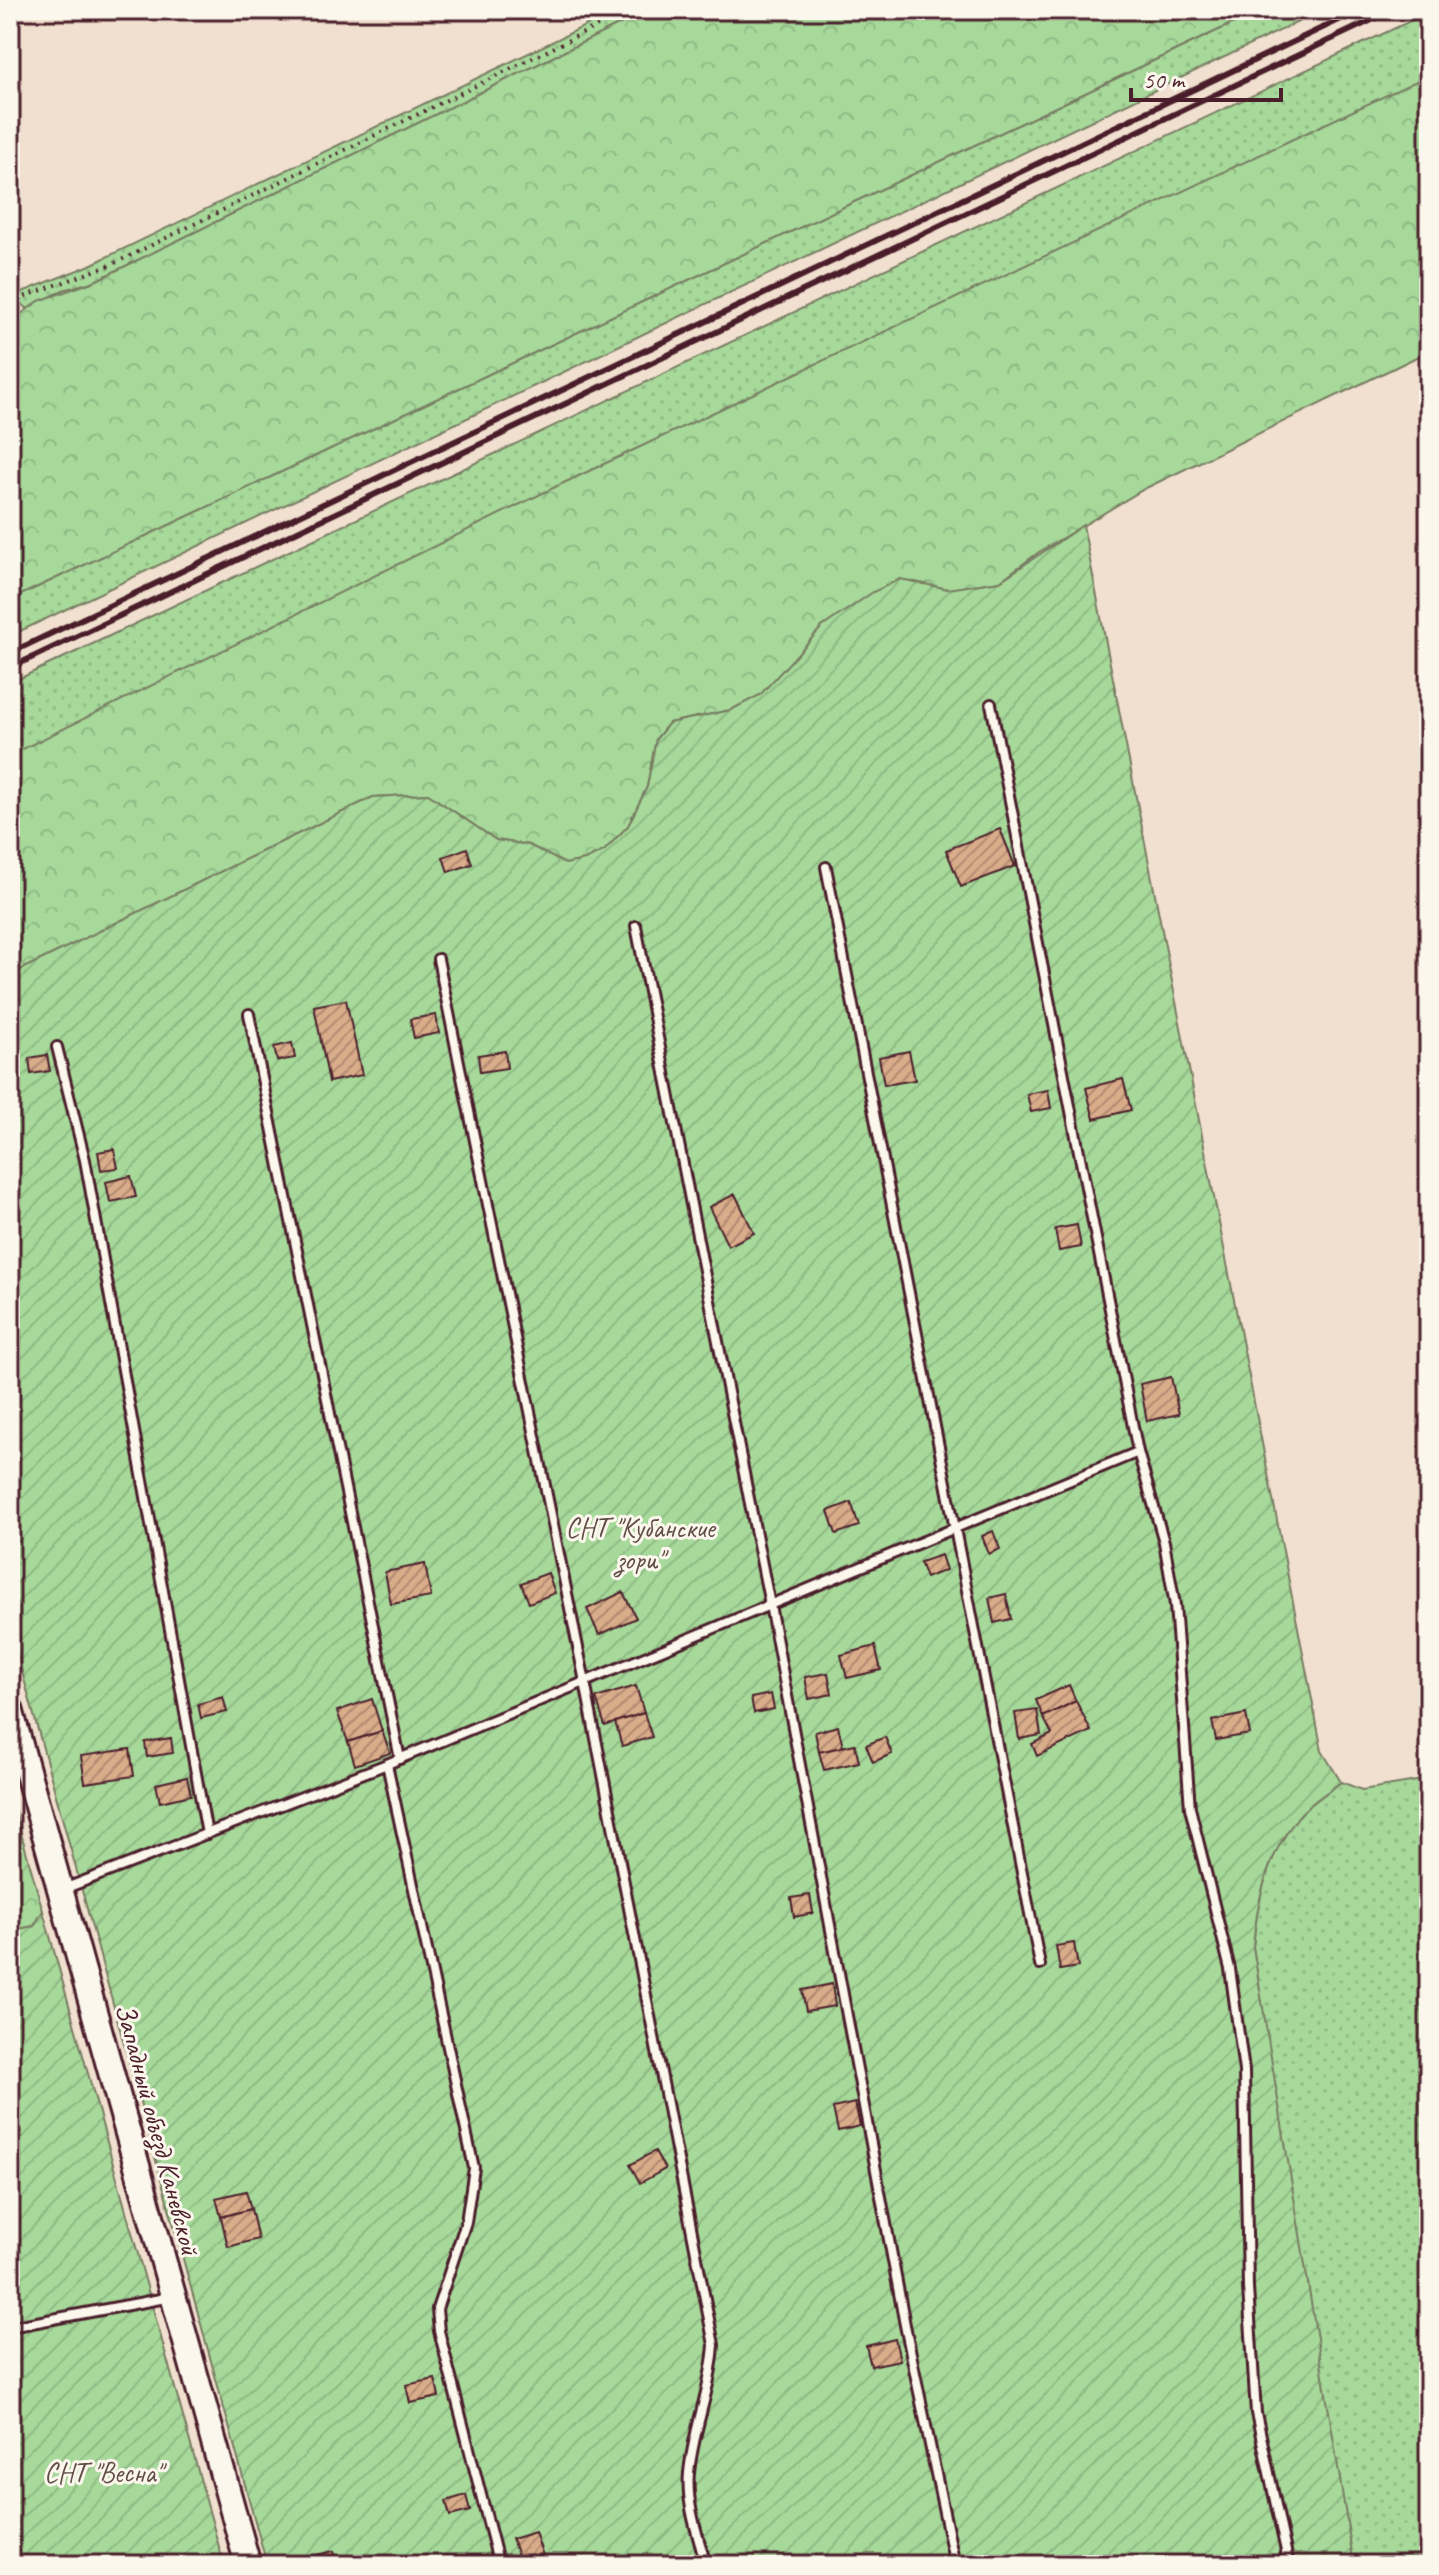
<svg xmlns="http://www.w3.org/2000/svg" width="1439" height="2575" viewBox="0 0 1439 2575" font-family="Caveat,sans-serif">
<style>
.grass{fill:url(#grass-dots);stroke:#787c62;stroke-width:2}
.forest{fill:url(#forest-crowns);stroke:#787c62;stroke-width:2}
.garden{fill:url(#garden-furrows);stroke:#787c62;stroke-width:2}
.building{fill:url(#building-hatch);stroke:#4a1f2b;stroke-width:2}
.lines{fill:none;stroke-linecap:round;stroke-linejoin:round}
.service-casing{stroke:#4a1f2b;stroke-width:14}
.secondary-casing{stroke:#4a1f2b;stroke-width:30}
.path{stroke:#4a1f2b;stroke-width:4;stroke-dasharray:2 6;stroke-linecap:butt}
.service{stroke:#fbf7ec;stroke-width:8}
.secondary{stroke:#fbf7ec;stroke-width:24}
.rail{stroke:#4a1f2b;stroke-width:6}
.labels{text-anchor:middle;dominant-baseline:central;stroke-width:6;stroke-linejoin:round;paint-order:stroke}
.park-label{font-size:28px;fill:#614e47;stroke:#fbf7ec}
.street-label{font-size:28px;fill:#4a1f2b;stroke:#fbf7ec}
</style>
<defs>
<pattern id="grass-dots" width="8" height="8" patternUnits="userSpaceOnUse" patternTransform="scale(2)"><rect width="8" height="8" fill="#a6d99a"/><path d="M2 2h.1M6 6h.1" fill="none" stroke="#90ba85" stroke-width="1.8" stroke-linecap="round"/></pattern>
<pattern id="forest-crowns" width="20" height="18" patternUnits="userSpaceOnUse" patternTransform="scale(2)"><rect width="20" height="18" fill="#a6d99a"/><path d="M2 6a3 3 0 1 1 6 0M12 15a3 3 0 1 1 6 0" fill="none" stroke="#90ba85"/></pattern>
<pattern id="garden-furrows" width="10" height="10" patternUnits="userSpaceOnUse" patternTransform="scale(2)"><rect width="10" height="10" fill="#a6d99a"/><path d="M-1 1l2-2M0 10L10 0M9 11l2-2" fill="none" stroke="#90ba85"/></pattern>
<pattern id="building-hatch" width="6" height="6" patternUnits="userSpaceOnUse" patternTransform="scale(2)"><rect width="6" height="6" fill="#d9ac8a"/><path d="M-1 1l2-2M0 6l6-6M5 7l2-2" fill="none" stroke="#b28b71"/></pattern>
</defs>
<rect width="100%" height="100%" fill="#f1e0cf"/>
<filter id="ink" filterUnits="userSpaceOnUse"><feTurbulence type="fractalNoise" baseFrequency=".0125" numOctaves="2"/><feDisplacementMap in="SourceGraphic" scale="16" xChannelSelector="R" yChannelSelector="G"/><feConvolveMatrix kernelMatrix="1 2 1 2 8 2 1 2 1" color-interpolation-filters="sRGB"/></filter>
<g filter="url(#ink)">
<g class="grass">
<polygon points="618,10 649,10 95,281 63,290 28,309 12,296 88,266"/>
<polygon points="1261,10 1323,10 10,636 10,600"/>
<polygon points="1429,12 1429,86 10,758 10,683"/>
<path d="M1429,1779V2565H1349L1253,1947C1257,1900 1267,1856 1297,1818C1308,1804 1327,1793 1341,1782L1362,1790Z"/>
</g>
<g class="forest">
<polygon points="649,10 1261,10 10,600 10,322 39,301 95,281"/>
<polygon points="1429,75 1429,351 1144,489 1039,552 1000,581 948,589 900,579 822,627 761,695 731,710 669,723 656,739 647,787 628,826 604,851 585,860 565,864 529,845 496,840 428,794 373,797 10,975 10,755 553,488"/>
<polygon points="10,1794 43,1911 34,1926 19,1929 10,1925"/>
</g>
<g class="garden">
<path d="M1083,525L1322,1751L1341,1782C1327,1793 1308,1804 1297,1818C1267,1856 1257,1900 1253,1947L1354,2565H267L10,1628V975L373,797L428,794L496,840L529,845L565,864L585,860L604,851L628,826L647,787L656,739L669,723L731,710L760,695L822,627L873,592L900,579L948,589L1000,581Z"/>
<polygon points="43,1911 224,2565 10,2565 10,1925 19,1929 34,1926"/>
</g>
<g class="building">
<polygon points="1000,829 1015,866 961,887 946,850"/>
<polygon points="467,848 472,864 448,872 443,857"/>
<polygon points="346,1000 362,1075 329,1082 314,1006"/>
<polygon points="436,1015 439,1033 414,1038 410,1019"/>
<polygon points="292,1043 295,1058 277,1061 274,1047"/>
<polygon points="505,1051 507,1068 480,1072 478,1055"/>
<polygon points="909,1051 915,1080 884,1085 879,1057"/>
<polygon points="47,1055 50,1071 31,1074 29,1058"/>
<polygon points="1123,1079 1131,1110 1094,1119 1086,1088"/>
<polygon points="1048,1090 1051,1108 1031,1112 1027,1094"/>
<polygon points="114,1149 118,1168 101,1170 98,1152"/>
<polygon points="131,1176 136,1197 110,1202 106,1182"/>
<polygon points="735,1194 754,1233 728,1246 709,1207"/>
<polygon points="1077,1225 1081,1247 1059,1251 1055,1229"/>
<polygon points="1171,1377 1179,1414 1147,1421 1140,1384"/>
<polygon points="851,1502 859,1526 836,1534 828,1511"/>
<polygon points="993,1531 1000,1549 989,1554 982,1536"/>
<polygon points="941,1555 946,1570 926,1578 920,1562"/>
<polygon points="425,1564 431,1597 391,1604 385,1572"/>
<polygon points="548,1573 555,1593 529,1603 521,1583"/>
<polygon points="623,1592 636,1618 599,1635 587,1609"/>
<polygon points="1006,1594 1011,1619 994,1623 989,1598"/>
<polygon points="875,1646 881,1670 847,1678 841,1655"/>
<polygon points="828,1673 832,1694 809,1699 805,1677"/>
<polygon points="1069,1685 1076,1701 1043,1717 1036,1700"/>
<polygon points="636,1686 644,1713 605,1726 596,1698"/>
<polygon points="771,1694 774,1709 754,1713 751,1698"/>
<polygon points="223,1697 227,1712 201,1718 198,1704"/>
<polygon points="372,1699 382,1731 348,1742 337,1711"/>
<polygon points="1076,1701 1091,1731 1037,1756 1032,1744 1052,1734 1043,1717"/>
<polygon points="1037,1710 1041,1735 1019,1739 1015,1713"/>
<polygon points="644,1713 652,1737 622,1746 615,1722"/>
<polygon points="1246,1714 1250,1734 1216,1740 1212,1721"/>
<polygon points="838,1726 843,1747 819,1752 815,1732"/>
<polygon points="382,1731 390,1753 355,1765 348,1742"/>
<polygon points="885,1737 892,1754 873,1762 866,1745"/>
<polygon points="171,1738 173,1753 147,1757 145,1742"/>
<polygon points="855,1744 859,1762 824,1770 819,1752"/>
<polygon points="130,1749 134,1776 85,1783 81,1756"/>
<polygon points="187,1777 191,1795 160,1802 156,1784"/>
<polygon points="810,1895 813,1913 794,1917 791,1898"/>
<polygon points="1074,1943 1078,1967 1060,1970 1056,1946"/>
<polygon points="832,1984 835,2006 806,2011 802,1990"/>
<polygon points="855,2103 860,2126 838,2131 833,2108"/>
<polygon points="655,2151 665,2169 640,2183 630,2165"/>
<polygon points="246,2191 251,2209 221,2217 216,2198"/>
<polygon points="251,2209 258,2239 228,2247 221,2217"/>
<polygon points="895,2339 900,2360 871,2366 866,2346"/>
<polygon points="435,2379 439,2397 410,2403 406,2385"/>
<polygon points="466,2495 470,2511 450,2516 446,2501"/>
<polygon points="535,2532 543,2556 521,2564 512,2539"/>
<polygon points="334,2551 337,2565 314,2565 312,2556"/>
</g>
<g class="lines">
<defs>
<g id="service">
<polyline points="991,704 1138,1452 1164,1542 1175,1605 1190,1808 1230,1969 1244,2071 1248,2288 1256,2413 1289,2565"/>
<polyline points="826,867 1040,1965"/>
<polyline points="636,926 770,1605 905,2325 955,2565"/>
<path d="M438,959L585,1682L714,2345C711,2389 693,2430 689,2473C686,2504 698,2536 706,2565"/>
<polyline points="249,1014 400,1759"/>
<polyline points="57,1047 85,1160 207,1834"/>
<polyline points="387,1764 474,2168 466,2222 437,2309 439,2331 499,2565"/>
<polyline points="61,1890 387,1764 1138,1452"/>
<polyline points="10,2327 171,2297"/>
</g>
<polyline id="secondary" points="10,1709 248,2565"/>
</defs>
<use href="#service" class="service-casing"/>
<use href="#secondary" class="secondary-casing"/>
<polyline class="path" points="10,302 113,264 630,10"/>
<use href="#service" class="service"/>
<use href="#secondary" class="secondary"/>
<g class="rail">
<polyline points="10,653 1360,10"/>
<polyline points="10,668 1393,10"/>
</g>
</g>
</g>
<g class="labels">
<g class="park-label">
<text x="640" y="1527">СНТ "Кубанские<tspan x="640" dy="32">зори"</tspan></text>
<text x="103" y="2472">СНТ "Весна"</text>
</g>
<g class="street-label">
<text transform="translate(158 2129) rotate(75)">Западный объезд Каневской</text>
</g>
</g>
<rect width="1439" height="2575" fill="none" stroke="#fbf7ec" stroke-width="40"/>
<rect x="20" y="20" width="1399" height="2535" fill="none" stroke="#4a1f2b" stroke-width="3" filter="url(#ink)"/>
<path d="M1131 88v12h150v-12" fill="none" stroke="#4a1f2b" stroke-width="4"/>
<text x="1143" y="88" font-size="24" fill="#4a1f2b" stroke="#fbf7ec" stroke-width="6" paint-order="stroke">50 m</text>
</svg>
